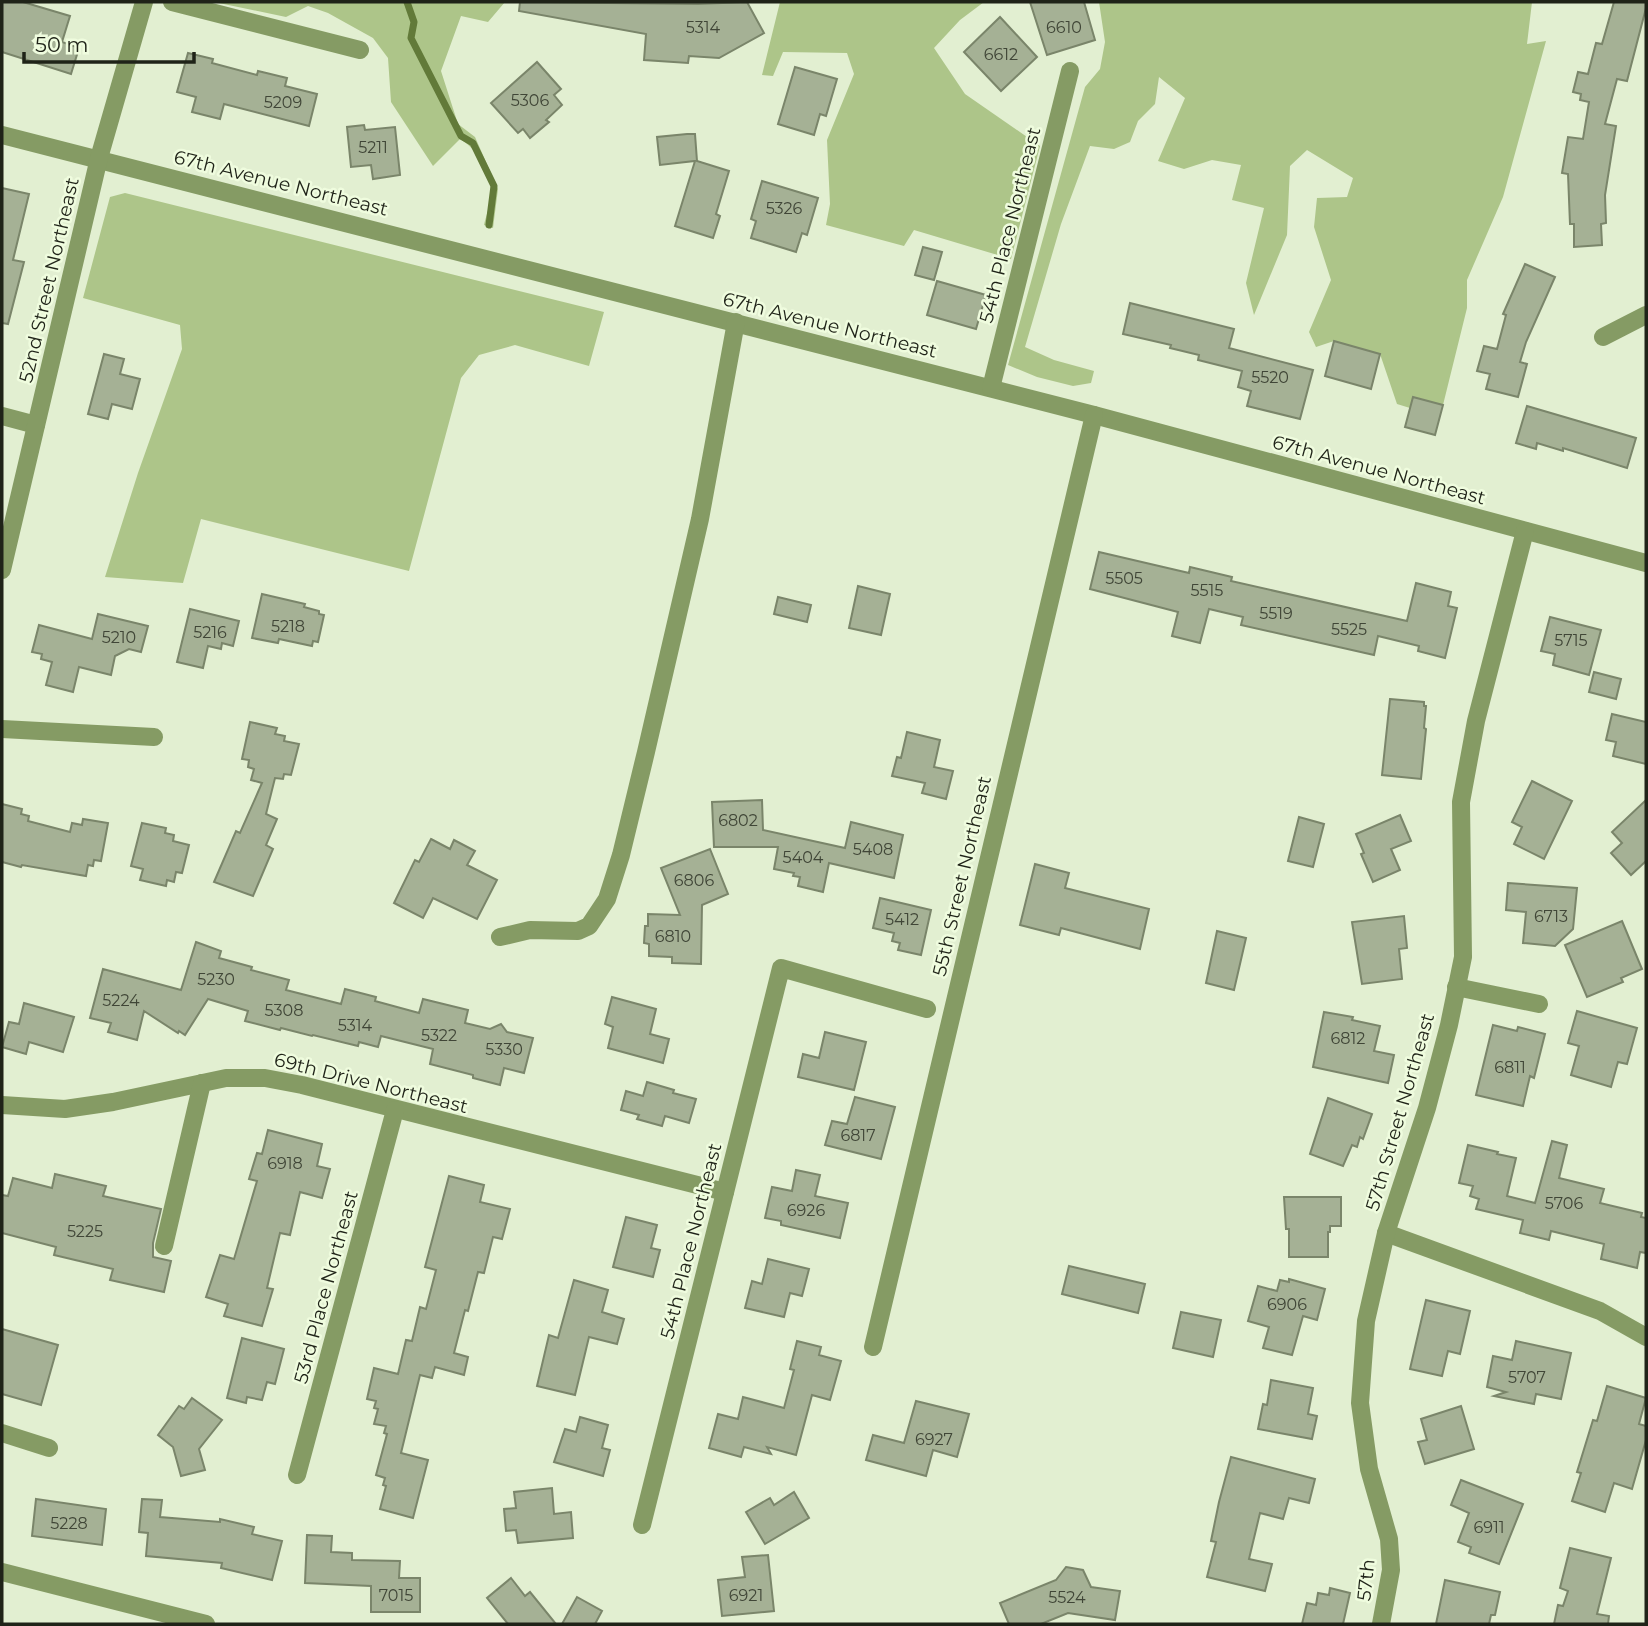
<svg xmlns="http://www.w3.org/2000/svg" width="1648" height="1626" viewBox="0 0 1648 1626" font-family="Montserrat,sans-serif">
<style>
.green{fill:#adc589}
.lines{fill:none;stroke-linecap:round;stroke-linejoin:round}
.stream{stroke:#627a39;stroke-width:7}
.building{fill:#a5b195;stroke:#7a856a;stroke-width:2}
.minor{stroke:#859b64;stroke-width:18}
.labels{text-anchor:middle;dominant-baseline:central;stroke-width:5;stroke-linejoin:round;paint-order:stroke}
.number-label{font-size:16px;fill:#404637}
.street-label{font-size:19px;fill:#1f2318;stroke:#effcde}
</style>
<rect width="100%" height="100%" fill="#e2efd1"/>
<g class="green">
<path d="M214,2H505L488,22L461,16L441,71L458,124L475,137L498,189L493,228L484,225C486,216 490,206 491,197C493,175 478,149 460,139L433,166L391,102L388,58L373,38L328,13L308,6L286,17Z"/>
<polygon points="780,2 984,2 960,20 934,48 965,94 1040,146 1011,259 914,230 904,246 826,225 830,204 827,140 854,74 847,53 783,52 773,76 762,75"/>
<polygon points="1099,2 1532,2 1527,44 1546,41 1503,197 1467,280 1467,308 1443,405 1410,408 1397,404 1380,354 1334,341 1316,347 1309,332 1331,280 1314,227 1317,198 1347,197 1353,178 1307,150 1290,166 1287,235 1254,315 1246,283 1264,208 1232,200 1241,165 1212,160 1184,169 1158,161 1185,98 1159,77 1155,104 1138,121 1130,142 1114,149 1090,146 1061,224 1025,347 1054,360 1094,371 1091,383 1073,386 1037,377 1008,365 1085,87 1100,69 1105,42"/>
<polygon points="125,193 604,312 589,366 515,345 479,355 461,378 409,571 201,519 183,583 105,577 138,473 182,349 180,325 83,298 110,197"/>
</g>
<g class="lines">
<polyline class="stream" points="407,2 414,22 411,38 461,136 473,143 494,186 489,225"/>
</g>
<g class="building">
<polygon points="2,2 23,2 70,16 62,42 79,48 71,74 2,52"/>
<polygon points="520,2 698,4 747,2 764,33 719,58 689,56 688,63 644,60 646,34 519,11"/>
<polygon points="1030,2 1084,2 1095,40 1047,55"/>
<polygon points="1614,2 1646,2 1646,8 1627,81 1617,79 1605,124 1616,126 1605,195 1606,223 1601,224 1602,245 1574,247 1574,224 1570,224 1568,174 1562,173 1568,137 1583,139 1589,102 1580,100 1581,94 1573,92 1578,72 1588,74 1596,43 1602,44"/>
<polygon points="1000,17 1037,57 1001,91 964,52"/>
<polygon points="188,53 213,59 212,63 257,75 258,71 287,78 285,86 317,94 309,126 224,104 220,119 192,112 196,97 177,92"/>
<polygon points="537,62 561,89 554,95 562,105 546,120 549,122 530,138 523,129 518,133 491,103"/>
<polygon points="795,67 837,79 826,116 820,114 814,135 778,124"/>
<polygon points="364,125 365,130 395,127 400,175 373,179 371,165 351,167 347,127"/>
<polygon points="687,134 695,134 697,161 729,171 716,214 720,216 713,238 675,226 695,161 660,165 657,137"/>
<polygon points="762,181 818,198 807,235 802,233 796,252 751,238 756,221 751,219"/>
<polygon points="2,188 29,194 13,260 24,262 8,324 2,323"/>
<polygon points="923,247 942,252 934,280 915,275"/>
<polygon points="1525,264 1555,277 1526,342 1520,362 1527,364 1518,397 1486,389 1490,374 1477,371 1484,346 1497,349 1506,315 1503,314"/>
<polygon points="937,281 986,295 976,329 927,315"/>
<polygon points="1130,303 1234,329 1229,348 1313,370 1300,419 1247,406 1251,391 1238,387 1242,371 1198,360 1199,355 1170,348 1171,345 1123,334"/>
<polygon points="1334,341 1380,354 1371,389 1325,376"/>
<polygon points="104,354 124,359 120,374 140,379 132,409 112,404 108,419 88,414"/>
<polygon points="1413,397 1443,405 1435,435 1405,427"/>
<polygon points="1527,406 1636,438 1627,468 1563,448 1563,451 1537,443 1536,449 1516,443"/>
<polygon points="1099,552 1189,573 1190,567 1232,577 1231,581 1407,621 1416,583 1451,592 1448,606 1457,608 1445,658 1418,651 1419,646 1378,636 1374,655 1241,625 1243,617 1209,609 1200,643 1172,636 1178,612 1090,589"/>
<polygon points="858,586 890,594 881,635 849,628"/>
<polygon points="262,594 305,604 304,607 319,611 319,614 324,615 318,642 313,641 312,646 279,639 278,643 252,638"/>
<polygon points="778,597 811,605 807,622 774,614"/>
<polygon points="190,609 239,621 233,646 222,643 221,649 208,646 203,668 177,662"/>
<polygon points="98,614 148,626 141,652 129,649 115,656 111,675 79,667 73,692 46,685 52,662 41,659 42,654 32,652 39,625 92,639"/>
<polygon points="1550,617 1601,630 1589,675 1553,665 1555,654 1541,651"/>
<polygon points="1594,672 1621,679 1616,699 1589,692"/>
<polygon points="1390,699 1424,702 1424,706 1426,706 1424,728 1426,729 1421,779 1382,775"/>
<polygon points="1612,714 1646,722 1646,764 1613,756 1616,742 1606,740"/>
<polygon points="250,722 277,728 275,734 285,736 284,741 299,744 291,775 284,774 283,779 275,778 266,814 277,819 266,845 273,849 253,896 214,882 236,831 240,833 262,783 251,780 254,769 248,767 249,760 242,759"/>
<polygon points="907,732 940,740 934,767 953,771 946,799 922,793 925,783 892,776 897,757 901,758"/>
<polygon points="1532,781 1572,801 1544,859 1514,844 1522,827 1512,822"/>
<polygon points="762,800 763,830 845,848 851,822 903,835 894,878 829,863 823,892 798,886 800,877 793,876 794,873 774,869 778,847 714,847 712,802"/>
<polygon points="1646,800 1646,861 1631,875 1611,853 1622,843 1612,832"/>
<polygon points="2,804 22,809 21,814 29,816 28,821 70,832 72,823 82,825 83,819 108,823 101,861 94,860 93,866 88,865 86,876 22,865 21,867 2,862"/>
<polygon points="1400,815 1411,841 1391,849 1400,870 1373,882 1361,854 1364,853 1356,834"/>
<polygon points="1299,817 1324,824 1313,867 1288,861"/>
<polygon points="142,823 166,828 165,833 174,835 173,841 189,845 182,873 176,872 174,882 167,880 166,886 140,880 143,869 131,866"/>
<polygon points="431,839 450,849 454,840 475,851 467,865 497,880 477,919 433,898 423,918 394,903 415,860 419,862"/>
<polygon points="710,849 728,894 702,905 701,964 672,963 672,957 649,956 649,944 644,943 645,926 648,926 648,914 680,915 661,868"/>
<polygon points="1035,864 1069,873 1065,888 1149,909 1140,949 1061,928 1059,935 1020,925"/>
<polygon points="1508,883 1577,888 1573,929 1555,946 1523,943 1526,912 1506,910"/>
<polygon points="880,898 931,910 921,955 898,950 900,943 892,941 894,933 873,928"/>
<polygon points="1404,916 1407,948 1399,949 1402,979 1362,984 1352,922"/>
<polygon points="1622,921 1642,969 1621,978 1623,982 1587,997 1565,945"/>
<polygon points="1217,931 1246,938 1234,990 1206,983"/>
<polygon points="196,942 221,951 219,958 252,967 251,970 289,980 286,990 341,1004 345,989 376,997 375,1001 419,1013 423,999 468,1010 465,1023 490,1029 501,1024 507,1032 533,1038 524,1073 504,1068 500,1085 473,1078 473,1075 430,1064 433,1049 381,1036 378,1047 359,1042 358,1046 313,1035 312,1036 281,1028 280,1030 245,1021 248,1011 208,999 185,1035 179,1031 178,1033 144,1011 137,1040 108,1032 111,1023 90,1018 103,969 181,990"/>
<polygon points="612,997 656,1009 650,1034 669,1039 663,1063 608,1048 613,1027 605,1024"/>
<polygon points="24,1003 74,1017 63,1052 29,1042 26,1054 2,1047 9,1022 19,1024"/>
<polygon points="1577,1011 1637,1028 1627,1064 1618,1062 1611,1087 1571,1075 1579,1046 1568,1043"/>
<polygon points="1324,1012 1353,1017 1352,1020 1380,1026 1374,1051 1394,1055 1388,1083 1313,1067"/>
<polygon points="1493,1025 1517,1031 1518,1027 1545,1034 1534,1078 1530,1076 1523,1106 1476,1095"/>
<polygon points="825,1032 866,1042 854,1090 798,1077 803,1054 819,1058"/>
<polygon points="647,1082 674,1090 673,1093 696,1099 689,1123 665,1116 662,1126 637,1119 639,1115 621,1110 626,1091 643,1096"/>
<polygon points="855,1097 895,1107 881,1159 825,1145 832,1121 847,1124"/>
<polygon points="1328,1098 1372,1114 1363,1139 1360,1137 1357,1147 1352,1145 1343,1166 1310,1154"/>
<polygon points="268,1130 322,1144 317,1166 330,1169 322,1198 300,1192 290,1235 280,1233 267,1288 273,1289 262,1326 224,1316 228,1304 206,1297 220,1255 234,1259 257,1181 249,1179 257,1153 262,1154"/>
<polygon points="1552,1141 1567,1145 1559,1178 1604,1189 1600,1203 1642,1213 1641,1217 1646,1218 1646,1253 1640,1252 1637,1268 1601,1259 1604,1244 1551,1231 1549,1240 1520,1233 1523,1220 1476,1209 1479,1199 1470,1196 1473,1186 1459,1183 1468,1145 1498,1152 1497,1154 1516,1158 1507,1196 1535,1203"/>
<polygon points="796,1170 820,1175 815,1196 848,1203 840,1238 781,1225 781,1221 765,1218 772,1187 792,1191"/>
<polygon points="55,1174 106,1186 103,1196 161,1209 153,1243 153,1257 171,1261 164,1292 110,1280 113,1269 54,1255 56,1247 2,1233 2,1195 8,1196 13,1178 52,1188"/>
<polygon points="449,1176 484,1185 480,1202 510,1209 502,1239 493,1237 484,1273 478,1272 468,1311 465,1310 454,1353 468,1357 464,1375 435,1367 432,1378 420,1375 401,1453 428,1460 413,1518 380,1509 386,1486 383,1485 385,1478 376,1475 387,1434 384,1433 386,1426 374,1424 378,1409 374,1408 376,1401 367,1399 374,1368 398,1374 406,1340 412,1341 420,1307 426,1309 436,1270 425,1267"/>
<polygon points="1284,1197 1341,1197 1341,1226 1330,1226 1330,1232 1328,1232 1328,1257 1289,1257 1289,1229 1286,1229"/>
<polygon points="626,1217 657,1225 651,1248 660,1250 653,1277 613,1267"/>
<polygon points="768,1259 809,1269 802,1296 790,1293 784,1317 745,1308 752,1281 762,1284"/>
<polygon points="1069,1266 1145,1284 1138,1313 1062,1294"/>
<polygon points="1289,1279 1325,1289 1317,1320 1303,1316 1292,1355 1263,1348 1269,1327 1248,1321 1258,1286 1277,1291 1280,1280 1289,1282"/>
<polygon points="574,1280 608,1290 602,1312 624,1319 617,1344 589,1337 575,1395 537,1386 549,1335 558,1338"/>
<polygon points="1426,1300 1470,1311 1460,1354 1448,1351 1442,1376 1410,1369"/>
<polygon points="1181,1312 1221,1320 1213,1357 1173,1348"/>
<polygon points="2,1329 58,1345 41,1405 2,1394"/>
<polygon points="242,1338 284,1349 275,1384 267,1382 262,1400 247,1397 246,1403 227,1398"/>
<polygon points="797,1341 821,1347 819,1355 841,1361 830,1400 812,1395 796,1455 767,1447 771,1454 744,1447 741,1457 709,1448 718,1414 738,1419 743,1397 784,1408 794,1370 790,1369"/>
<polygon points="1516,1341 1571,1353 1561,1399 1536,1394 1534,1404 1494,1396 1506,1392 1487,1387 1493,1356 1512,1360"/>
<polygon points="1271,1380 1313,1388 1308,1414 1317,1416 1312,1439 1258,1429 1263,1404 1267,1405"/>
<polygon points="1607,1386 1646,1398 1639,1424 1646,1426 1646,1440 1632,1489 1614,1483 1605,1512 1572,1501 1581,1473 1577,1472 1593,1420 1597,1421"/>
<polygon points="192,1398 222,1420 199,1449 205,1470 181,1476 173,1447 158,1435 179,1406 184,1409"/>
<polygon points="916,1401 969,1414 957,1457 933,1450 926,1476 866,1460 873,1435 904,1443"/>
<polygon points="1461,1406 1474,1449 1425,1464 1418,1442 1427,1440 1421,1419"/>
<polygon points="580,1417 608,1425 602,1448 610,1450 603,1476 554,1462 565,1429 576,1432"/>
<polygon points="1231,1457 1315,1479 1309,1503 1289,1498 1283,1519 1260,1513 1249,1559 1272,1564 1265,1591 1207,1577 1216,1542 1211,1541 1219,1502"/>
<polygon points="1461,1480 1523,1504 1499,1564 1469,1553 1471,1547 1458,1542 1469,1513 1451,1505"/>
<polygon points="552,1488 554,1514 571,1512 573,1538 518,1543 516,1530 506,1531 504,1509 516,1508 514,1492"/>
<polygon points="794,1492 809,1518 765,1544 746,1512 770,1498 774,1505"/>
<polygon points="36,1499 106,1509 102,1545 32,1536"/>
<polygon points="142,1499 162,1500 160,1517 220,1522 220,1519 254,1527 252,1534 282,1541 272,1580 221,1568 222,1563 146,1556 148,1533 139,1532"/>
<polygon points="307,1535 332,1536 331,1552 352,1553 352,1560 400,1561 399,1578 420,1578 420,1612 371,1612 371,1586 305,1583"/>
<polygon points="1570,1548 1611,1558 1597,1614 1609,1616 1608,1624 1554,1624 1558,1605 1563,1606 1568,1591 1560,1588"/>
<polygon points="768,1555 774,1611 722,1616 718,1580 745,1577 742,1557"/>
<polygon points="1066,1567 1083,1570 1091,1587 1120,1591 1115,1620 1068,1613 1041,1624 1009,1624 1000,1603 1056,1580"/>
<polygon points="511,1578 525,1596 530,1592 556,1624 508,1624 487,1598"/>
<polygon points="1445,1580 1500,1592 1495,1615 1491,1615 1489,1624 1436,1624"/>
<polygon points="1330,1588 1350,1593 1343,1624 1302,1624 1307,1603 1316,1605 1318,1593 1329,1595"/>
<polygon points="577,1597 602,1611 595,1624 562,1624"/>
</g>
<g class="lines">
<g class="minor">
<polyline points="172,2 360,50"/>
<polyline points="2,135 1094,415 1646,563"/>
<polyline points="1603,337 1646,315"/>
<polyline points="991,388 1070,71"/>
<polyline points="2,416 36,425"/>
<polyline points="2,570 99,158 144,2"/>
<polyline points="2,729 154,737"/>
<polyline points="500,937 530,930 578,931 589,926 607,899 621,855 646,752 700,519 736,322"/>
<polyline points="1456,987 1539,1004"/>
<polyline points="2,1105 65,1109 113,1102 226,1078 265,1078 302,1085 725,1192"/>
<polyline points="1386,1233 1600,1311 1646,1337"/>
<polyline points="164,1246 202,1083"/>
<polyline points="873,1347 1094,415"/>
<polyline points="2,1433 49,1448"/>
<polyline points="297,1475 395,1110"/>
<polyline points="642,1525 781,968 927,1009"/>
<polyline points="2,1572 206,1624"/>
<polyline points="1381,1624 1391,1570 1389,1539 1369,1469 1360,1403 1366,1321 1386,1233 1427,1108 1449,1025 1463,957 1461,802 1476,721 1525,531"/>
</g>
</g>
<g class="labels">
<g class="number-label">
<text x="703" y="27">5314</text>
<text x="1064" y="27">6610</text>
<text x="1001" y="54">6612</text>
<text x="530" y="100">5306</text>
<text x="283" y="102">5209</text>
<text x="373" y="147">5211</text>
<text x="784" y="208">5326</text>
<text x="1270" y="377">5520</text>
<text x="1124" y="578">5505</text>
<text x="1207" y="590">5515</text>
<text x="1276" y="613">5519</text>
<text x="288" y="626">5218</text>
<text x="1349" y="629">5525</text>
<text x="210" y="632">5216</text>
<text x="119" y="637">5210</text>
<text x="1571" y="640">5715</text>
<text x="738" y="820">6802</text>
<text x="873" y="849">5408</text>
<text x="803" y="857">5404</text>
<text x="694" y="880">6806</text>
<text x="1551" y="916">6713</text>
<text x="902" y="919">5412</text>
<text x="673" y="936">6810</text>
<text x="216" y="979">5230</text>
<text x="121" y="1000">5224</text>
<text x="284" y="1010">5308</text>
<text x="355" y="1025">5314</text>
<text x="439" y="1035">5322</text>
<text x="1348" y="1038">6812</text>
<text x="504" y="1049">5330</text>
<text x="1510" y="1067">6811</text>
<text x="858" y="1135">6817</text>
<text x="285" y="1163">6918</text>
<text x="1564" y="1203">5706</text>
<text x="806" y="1210">6926</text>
<text x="85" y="1231">5225</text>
<text x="1287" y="1304">6906</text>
<text x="1527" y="1377">5707</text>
<text x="934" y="1439">6927</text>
<text x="69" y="1523">5228</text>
<text x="1489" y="1527">6911</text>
<text x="396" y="1595">7015</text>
<text x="746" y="1595">6921</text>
<text x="1067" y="1597">5524</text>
</g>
<g class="street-label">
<text transform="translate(281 183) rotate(14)">67th Avenue Northeast</text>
<text transform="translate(1010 225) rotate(-76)">54th Place Northeast</text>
<text transform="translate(49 280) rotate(-77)">52nd Street Northeast</text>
<text transform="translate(830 325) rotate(14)">67th Avenue Northeast</text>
<text transform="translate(1379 470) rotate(15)">67th Avenue Northeast</text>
<text transform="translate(962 876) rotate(-77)">55th Street Northeast</text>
<text transform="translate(371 1083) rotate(14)">69th Drive Northeast</text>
<text transform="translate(1400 1112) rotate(-74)">57th Street Northeast</text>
<text transform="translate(691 1241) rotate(-76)">54th Place Northeast</text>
<text transform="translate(326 1287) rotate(-75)">53rd Place Northeast</text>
<text transform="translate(1366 1580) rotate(-84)">57th</text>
</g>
</g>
<rect width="1648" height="1626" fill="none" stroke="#1f2318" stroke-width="7"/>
<path d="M24 52v10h170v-10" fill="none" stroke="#1f2318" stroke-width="3.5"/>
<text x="35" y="52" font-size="21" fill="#1f2318" stroke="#effcde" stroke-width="5" paint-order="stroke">50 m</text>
</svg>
